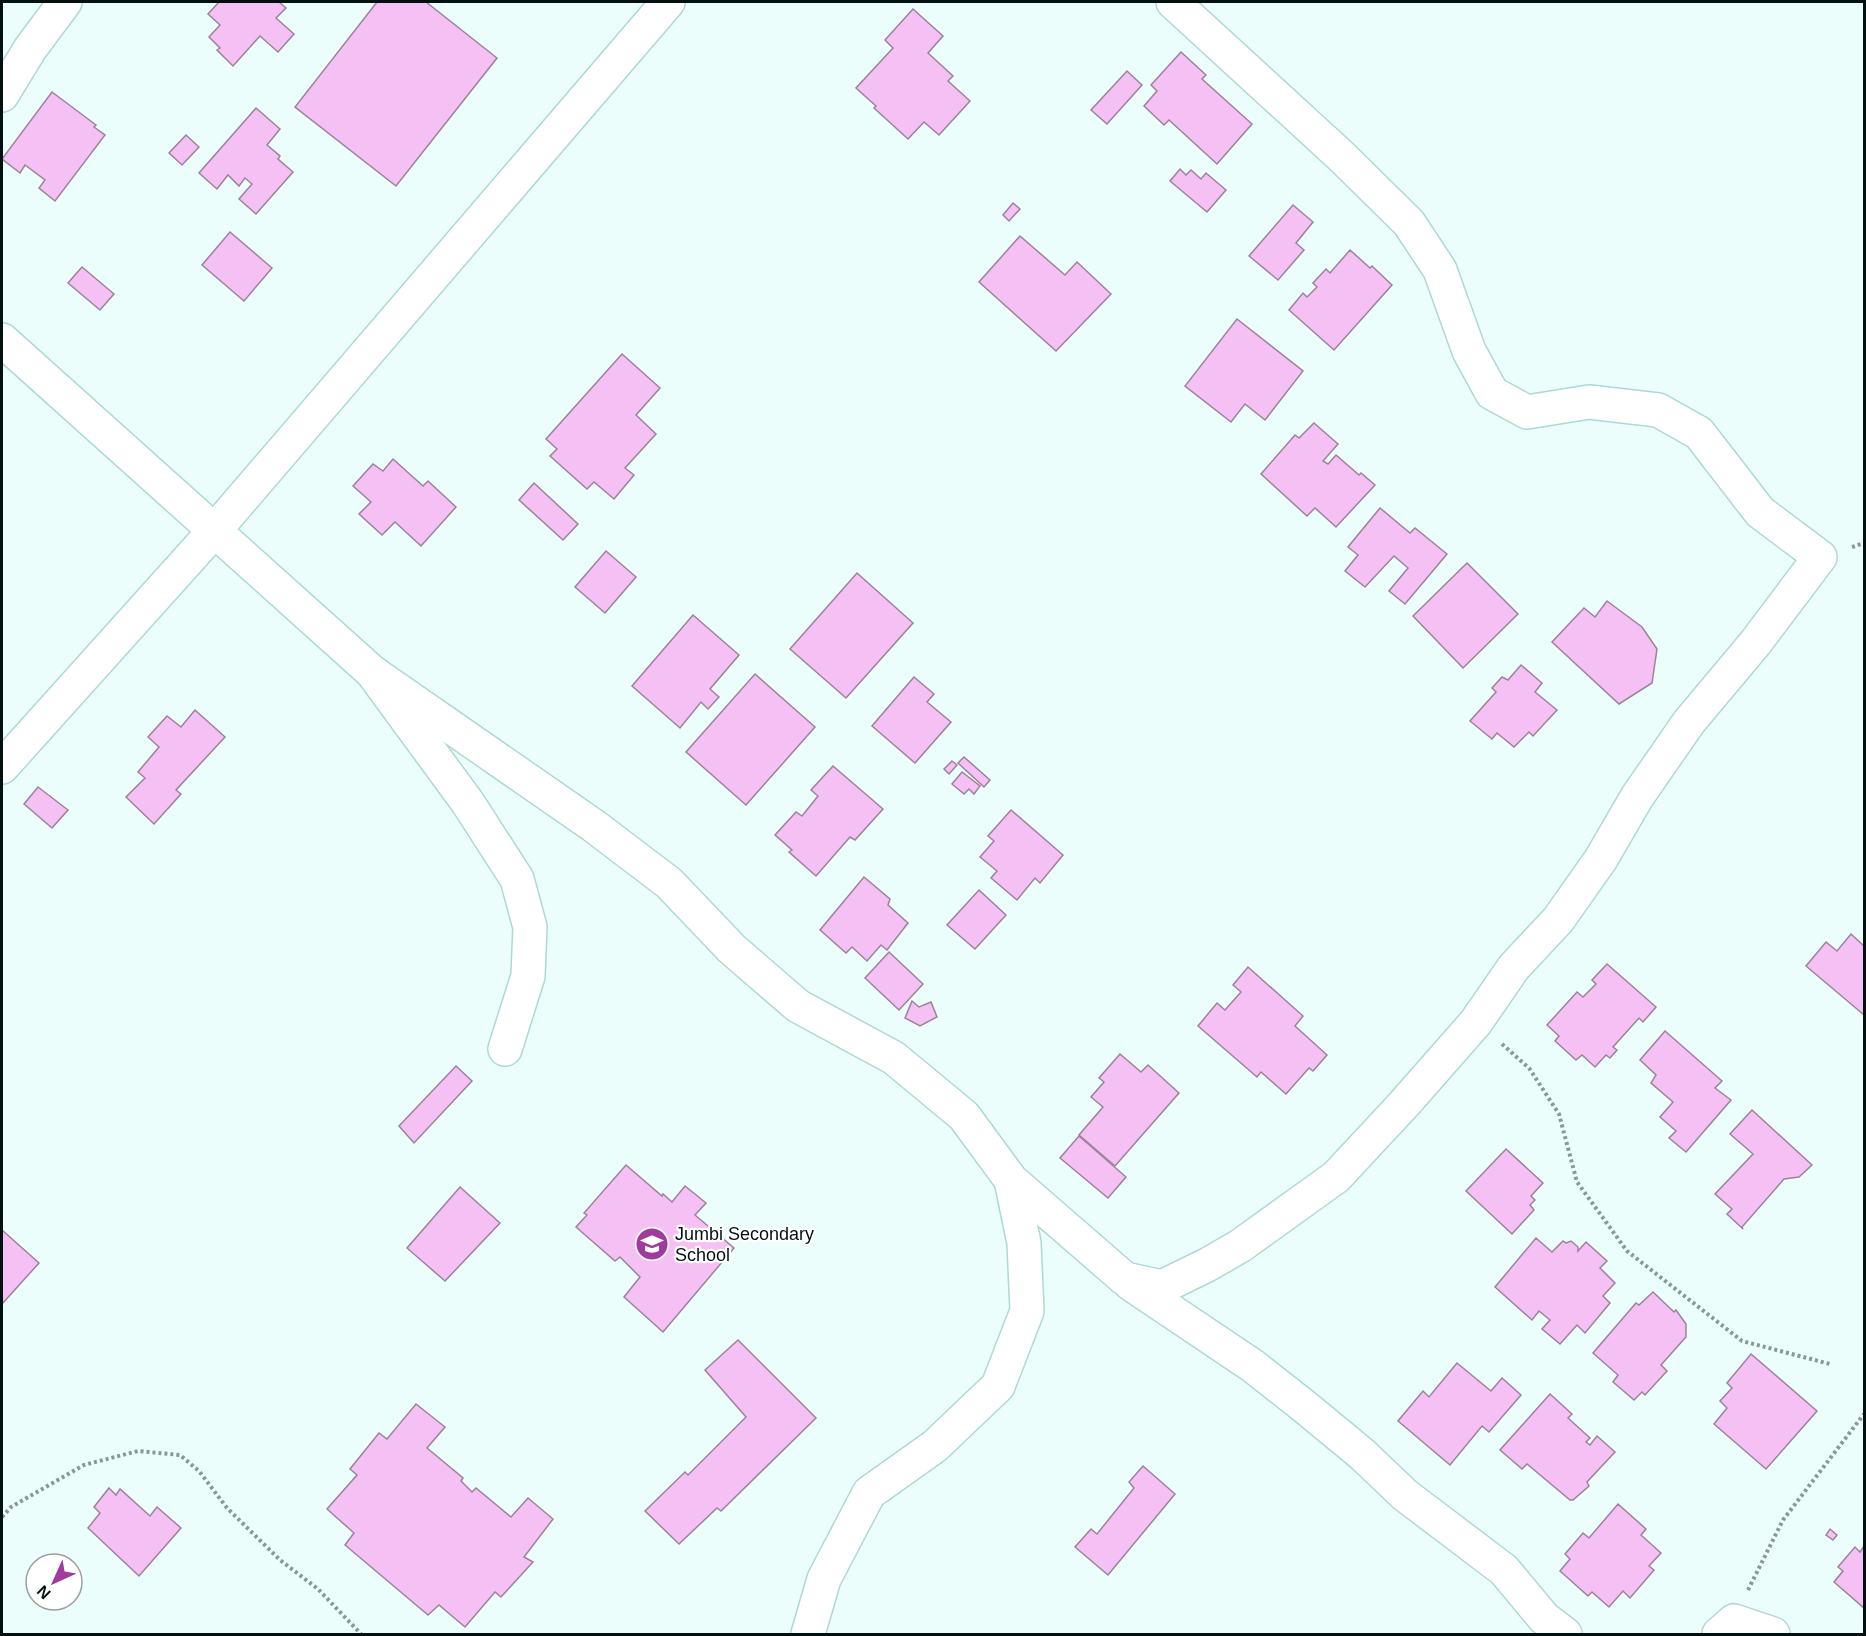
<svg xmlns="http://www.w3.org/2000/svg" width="1866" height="1636" viewBox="0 0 1866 1636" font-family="Arial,sans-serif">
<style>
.building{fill:#f5c0f3;stroke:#9c829b;stroke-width:1.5}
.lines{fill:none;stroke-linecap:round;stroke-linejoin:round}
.street-casing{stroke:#add9d5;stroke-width:36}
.path{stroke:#889896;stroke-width:4;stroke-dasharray:3 3;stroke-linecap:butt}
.street{stroke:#fff;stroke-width:33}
.labels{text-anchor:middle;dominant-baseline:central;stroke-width:4.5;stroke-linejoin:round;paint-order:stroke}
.poi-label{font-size:18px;fill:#02100f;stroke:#fff;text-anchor:start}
</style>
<rect width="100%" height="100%" fill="#ecfefc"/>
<g class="building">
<polygon points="219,2 279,2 286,8 276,18 294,34 278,52 260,36 233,66 217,50 220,48 209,37 220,25 208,14"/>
<polygon points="377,2 426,2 497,58 396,186 295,107"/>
<polygon points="913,9 943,36 928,53 953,76 948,81 970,101 939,135 924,122 908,139 874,108 876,106 856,88 893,48 885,40"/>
<polygon points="1181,52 1206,75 1202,79 1252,124 1217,164 1169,120 1164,125 1144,106 1157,91 1151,85"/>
<polygon points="1127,71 1142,85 1107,124 1091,110"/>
<polygon points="52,92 96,125 94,127 105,135 55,201 39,188 45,180 25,165 20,173 2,159"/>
<polygon points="256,108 280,129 267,145 280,156 278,159 293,172 256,214 239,199 252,184 245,178 239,186 228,175 217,189 199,173"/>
<polygon points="186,135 199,147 182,165 169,153"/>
<polygon points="1180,169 1186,175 1191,170 1201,179 1206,173 1226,190 1207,212 1170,181"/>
<polygon points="1013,203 1020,209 1009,221 1003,215"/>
<polygon points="1293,205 1313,222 1296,243 1304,250 1278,280 1249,256"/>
<polygon points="230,232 272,268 244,301 202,265"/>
<polygon points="1020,236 1065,275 1077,262 1111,294 1056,351 979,282"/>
<polygon points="1350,250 1370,268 1372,266 1392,285 1334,350 1289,310 1303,293 1307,297 1317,287 1313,283 1326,269 1330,273"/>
<polygon points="82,267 114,294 100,310 68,283"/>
<polygon points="1237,319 1303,371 1265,420 1245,404 1231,422 1185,386"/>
<polygon points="622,354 660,388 636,415 656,434 625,468 634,475 614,499 594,482 587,489 550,456 557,449 546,439"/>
<polygon points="1314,423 1338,444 1323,461 1328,464 1336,455 1359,475 1361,473 1375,485 1336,527 1315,508 1307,516 1261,474 1295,435 1299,438"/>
<polygon points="393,459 423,486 428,481 456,507 421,546 395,522 382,535 359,514 371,502 353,486 373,464 383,471"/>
<polygon points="534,483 578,524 563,540 519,500"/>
<polygon points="1380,508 1410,533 1415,528 1447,554 1405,604 1389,591 1408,568 1394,556 1365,587 1345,571 1358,555 1348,547"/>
<polygon points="606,551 636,577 605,613 575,587"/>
<polygon points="1467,563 1518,614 1463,668 1413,616"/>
<polygon points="857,573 913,623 846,698 790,649"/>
<polygon points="1607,601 1642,627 1657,649 1652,683 1619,704 1552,642 1584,608 1595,617"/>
<polygon points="693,615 739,655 710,689 719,697 708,709 701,702 680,728 632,686"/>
<polygon points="1521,665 1542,683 1535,692 1557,710 1533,736 1529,732 1514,747 1497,733 1492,739 1470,721 1496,692 1492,688 1502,677 1508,680"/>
<polygon points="755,674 815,727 746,805 686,752"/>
<polygon points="914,677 934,694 927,702 951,722 915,763 872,726"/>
<polygon points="195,710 225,737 176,790 181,794 154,824 126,797 145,778 138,772 159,747 148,737 167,716 181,727"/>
<polygon points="964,757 990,780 984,787 958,763"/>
<polygon points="952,761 957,765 949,774 944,769"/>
<polygon points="833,766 883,809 855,840 850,837 816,876 789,852 792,850 775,835 796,812 802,816 818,796 811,790"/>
<polygon points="962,772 980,786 974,794 969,789 964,794 952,784"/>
<polygon points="38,787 68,810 52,828 24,804"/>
<polygon points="1011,810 1063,855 1040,883 1035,878 1017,900 991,878 997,871 980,857 994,841 988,836"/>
<polygon points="864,877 890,899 888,905 908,923 887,950 881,945 867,961 852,947 846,953 820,930"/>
<polygon points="979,890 1006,915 975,949 947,925"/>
<polygon points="1851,934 1864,946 1864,1015 1806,966 1826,942 1837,951"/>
<polygon points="889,952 923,984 899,1010 865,978"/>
<polygon points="1607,964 1656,1007 1643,1022 1639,1018 1613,1047 1617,1050 1610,1058 1606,1055 1595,1067 1582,1055 1576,1060 1555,1041 1559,1036 1547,1025 1577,992 1583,997 1596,984 1592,980"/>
<polygon points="1248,967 1303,1016 1295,1026 1327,1055 1313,1071 1309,1068 1286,1094 1261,1072 1257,1077 1198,1026 1217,1003 1225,1010 1241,992 1233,985"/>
<polygon points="912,1001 919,1007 931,1002 937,1017 920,1026 905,1018"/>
<polygon points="1665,1031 1722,1081 1715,1088 1731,1100 1686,1152 1669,1138 1676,1131 1660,1117 1673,1102 1651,1083 1656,1075 1640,1060"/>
<polygon points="1120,1054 1141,1072 1148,1065 1179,1093 1115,1166 1079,1135 1103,1107 1091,1097 1104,1082 1099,1078"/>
<polygon points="456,1066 472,1081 414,1143 399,1126"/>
<polygon points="1752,1110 1812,1165 1799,1177 1784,1179 1742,1227 1743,1229 1727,1214 1732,1209 1715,1194 1753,1154 1730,1134"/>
<polygon points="1079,1136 1126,1177 1108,1198 1060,1158"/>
<polygon points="1506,1149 1543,1183 1531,1196 1535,1200 1530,1205 1534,1210 1512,1234 1466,1191"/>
<polygon points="626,1165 662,1196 663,1194 672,1202 685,1186 706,1203 695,1215 734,1248 663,1332 624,1297 640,1277 620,1257 615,1261 576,1227 587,1215 584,1213"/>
<polygon points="460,1187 500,1223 445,1281 407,1248"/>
<polygon points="2,1230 39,1263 2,1304"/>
<polygon points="1536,1238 1552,1252 1563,1241 1566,1243 1571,1241 1578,1247 1578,1251 1586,1242 1607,1261 1600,1268 1615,1283 1603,1296 1610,1303 1585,1333 1577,1325 1560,1344 1542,1329 1550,1320 1539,1311 1532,1320 1495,1287"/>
<polygon points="1653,1292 1674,1312 1676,1310 1686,1324 1686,1337 1661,1365 1667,1371 1645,1395 1642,1392 1634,1400 1613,1382 1618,1375 1593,1353 1636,1303 1639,1305"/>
<polygon points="738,1340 816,1418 721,1511 717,1508 679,1544 645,1511 685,1472 688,1475 746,1417 705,1370"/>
<polygon points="1751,1354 1817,1411 1766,1469 1714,1424 1727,1408 1720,1401 1732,1388 1727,1383"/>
<polygon points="1457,1363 1491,1391 1502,1378 1521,1395 1489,1432 1482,1426 1450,1465 1398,1421 1423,1391 1429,1397"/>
<polygon points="1550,1394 1572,1414 1568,1418 1590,1438 1586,1442 1590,1445 1597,1436 1615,1452 1587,1482 1589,1486 1573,1500 1570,1500 1527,1464 1522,1469 1500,1450"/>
<polygon points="416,1404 445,1427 427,1448 463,1478 461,1481 472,1492 476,1488 511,1517 528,1498 553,1519 524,1557 533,1562 501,1597 495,1592 465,1627 439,1605 428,1615 345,1545 354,1533 327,1509 357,1475 350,1469 379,1433 387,1439"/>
<polygon points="1143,1466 1175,1494 1108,1575 1075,1547 1091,1529 1097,1534 1134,1488 1129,1482"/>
<polygon points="109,1488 116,1495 120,1489 150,1516 157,1507 181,1528 139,1576 88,1528 100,1513 94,1507"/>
<polygon points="1618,1504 1646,1529 1641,1535 1661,1553 1649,1566 1654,1570 1630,1598 1623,1591 1609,1607 1592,1592 1588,1596 1560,1571 1570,1559 1565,1554 1583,1533 1589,1538"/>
<polygon points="1830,1529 1837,1535 1833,1540 1826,1535"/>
<polygon points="1864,1546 1864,1608 1834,1582 1843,1571 1838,1567 1855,1547 1860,1552"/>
</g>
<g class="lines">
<defs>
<g id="street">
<polyline points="2,95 30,49 65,2"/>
<polyline points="2,340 372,672 468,803 517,879 530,927 528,976 505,1049"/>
<polyline points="372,672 594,826 669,883 732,949 798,1006 894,1058 964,1116 1011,1180 1125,1279 1162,1287 1207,1265 1240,1246 1336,1177 1404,1104 1476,1022 1514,967 1558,920 1601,859 1637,797 1689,722 1756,642 1820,557 1760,512 1699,433 1658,410 1589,402 1527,412 1492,393 1469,351 1440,270 1409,223 1341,156 1173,2"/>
<polyline points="2,767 215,530 668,2"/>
<polyline points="1131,1284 1253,1366 1305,1407 1362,1454 1405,1495 1504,1570 1544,1618 1565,1634"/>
<polyline points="808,1634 824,1579 869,1493 935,1446 998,1386 1027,1311 1024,1243 1011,1180"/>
<polyline points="1719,1634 1734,1621 1773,1634"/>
</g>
</defs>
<use href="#street" class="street-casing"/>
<g class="path">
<polyline points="1852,547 1864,543"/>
<polyline points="1502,1044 1529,1068 1559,1114 1577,1182 1627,1251 1742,1341 1830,1364"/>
<polyline points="2,1517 11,1507 84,1465 138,1451 180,1455 199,1471 227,1508 280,1560 318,1589 361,1634"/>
<polyline points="1748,1590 1783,1520 1864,1414"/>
</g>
<use href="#street" class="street"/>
</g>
<defs>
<symbol id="school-disc" viewBox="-11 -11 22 22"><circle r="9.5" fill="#9f3a9f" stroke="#fff"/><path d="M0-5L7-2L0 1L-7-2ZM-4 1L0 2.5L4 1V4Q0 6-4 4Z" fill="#fff"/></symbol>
</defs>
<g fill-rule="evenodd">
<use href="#school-disc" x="633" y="1225" width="38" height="38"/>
</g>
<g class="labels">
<g class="poi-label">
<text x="675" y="1234">Jumbi Secondary<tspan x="675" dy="21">School</tspan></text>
</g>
</g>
<rect width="1866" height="1636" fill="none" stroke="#02100f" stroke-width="6"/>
<g transform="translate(54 1582) rotate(225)"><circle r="28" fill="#ffffff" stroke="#9a9f9f" stroke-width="1.5"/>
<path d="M0-4.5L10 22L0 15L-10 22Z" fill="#9f3a9f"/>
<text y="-9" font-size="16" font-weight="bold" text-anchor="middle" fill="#02100f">N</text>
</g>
</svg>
